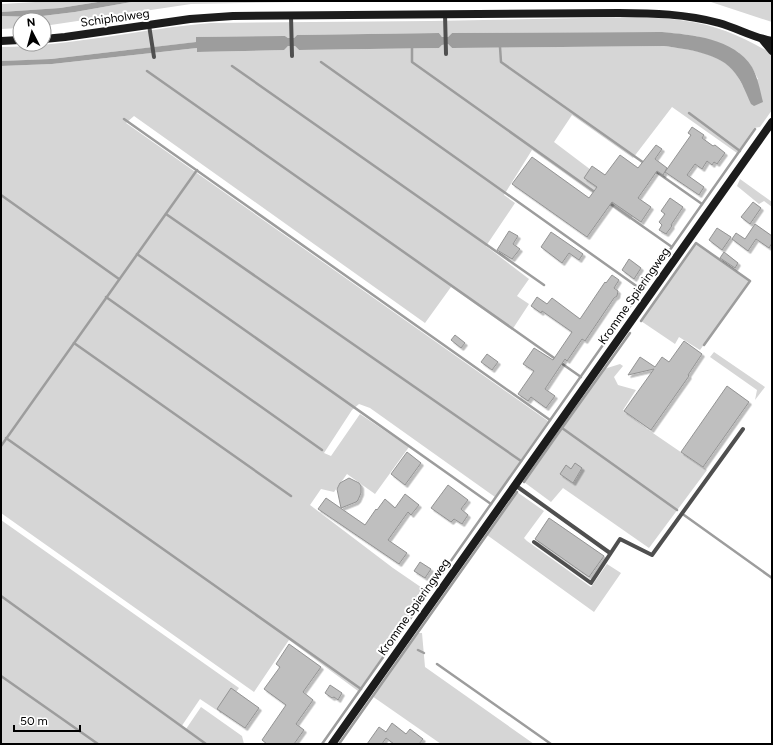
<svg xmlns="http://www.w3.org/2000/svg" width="773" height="745" viewBox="0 0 773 745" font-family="Figtree,sans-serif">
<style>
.green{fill:#d6d6d6}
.water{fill:#9d9d9d}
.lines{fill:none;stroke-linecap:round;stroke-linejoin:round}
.stream{stroke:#9d9d9d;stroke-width:2.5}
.building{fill:#bfbfbf;stroke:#939393;filter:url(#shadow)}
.lane{stroke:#4f4f4f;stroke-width:4}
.secondary{stroke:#1c1c1c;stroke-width:8}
.labels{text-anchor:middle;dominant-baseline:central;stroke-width:4;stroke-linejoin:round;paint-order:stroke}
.street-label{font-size:12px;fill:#000;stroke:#fff}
</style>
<defs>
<filter id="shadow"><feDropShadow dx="2.5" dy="2.5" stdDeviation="0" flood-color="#0004"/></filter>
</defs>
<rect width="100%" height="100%" fill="#fff"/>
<g class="green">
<polygon points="53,1 104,1 60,8 1,12 1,4"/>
<polygon points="137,1 354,1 191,4 44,26 44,20 20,20 20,28 1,29 1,16 34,17 75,12"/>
<polygon points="700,1 772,1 772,22 711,2"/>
<path d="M637,17C653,18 670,18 686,21C716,25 743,37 769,52L772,55V110L760,127L754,128L737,153L672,107L633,158L572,115L554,142L640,207L630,220L532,150L504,195L515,203L486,246L529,279L517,296L529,304L512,330L451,287L425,323L134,116L126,123L548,421L495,497L370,408L359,404L352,410L324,453L331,456L360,414L409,447L375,494L347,474L334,492L321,489L310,505L393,568L428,592L358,691L289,640L254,692L1,513V66L52,64L197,48L198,52L283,50L288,46H295L299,50L439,48L442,45L448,44L452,48L664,46C687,49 719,52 735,72C738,76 740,81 743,86L758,79L751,66L738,52L696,36L662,32L452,33L448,37H442L439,33L297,35L294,38H288L285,36L196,37L197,42L51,59L3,61H1V47C72,46 140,29 211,23L431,21Z"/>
<polygon points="740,179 772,202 772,207 764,201 759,204 737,186"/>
<polygon points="696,243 750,281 700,350 679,337 675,344 641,321"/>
<polygon points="714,352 765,387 755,400 757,390 710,357"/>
<polygon points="620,364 623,366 614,377 618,385 636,390 623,410 647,429 707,470 649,548 563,488 551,502 524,482 604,369"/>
<polygon points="517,492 544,511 524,538 527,541 591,587 607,564 621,573 594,612 487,535"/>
<polygon points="1,520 239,688 221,713 200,699 181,727 205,742 186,729 201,707 242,736 244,744 1,744"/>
<polygon points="418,633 422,633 425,667 534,744 441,744 372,696"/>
</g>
<g class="water">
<polygon points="104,1 137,1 75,12 34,17 1,16 1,12 60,8"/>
<path d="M662,32C692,35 734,38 752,67C758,78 760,90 763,102L754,106L751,104C746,93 742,82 735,73C721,53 686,49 664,46L452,48L448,44L442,45L439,48L299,50L295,46H288L284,50L197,52V48L52,64L1,66V61L51,59L196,42V37L285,36L288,38H294L297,35L439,33L442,37H448L452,33Z"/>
</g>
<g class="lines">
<g class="stream">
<polyline points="500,47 501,62 644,163"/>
<polyline points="412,48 412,62 596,193"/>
<polyline points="321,62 642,290"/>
<polyline points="232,66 544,285"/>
<polyline points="147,71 557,360"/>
<polyline points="689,113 740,151"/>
<polyline points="124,119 550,420"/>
<polyline points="655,171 702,204"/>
<polyline points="1,195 119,279"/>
<polyline points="608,202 672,247"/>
<polyline points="166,214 521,461"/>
<polyline points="137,254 491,504"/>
<polyline points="106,297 322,450"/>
<polyline points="641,321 696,243 750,281 704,345"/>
<polyline points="74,343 291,496"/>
<polyline points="561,363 581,377"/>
<polyline points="562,428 630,333"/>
<polyline points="6,438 361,689"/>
<polyline points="1,446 197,170"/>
<polyline points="524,482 562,428 677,510"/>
<polyline points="684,515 772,578"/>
<polyline points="1,596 206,744"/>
<polyline points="418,650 424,653"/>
<polyline points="437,664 551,744"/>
<polyline points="1,676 98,744"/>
<polyline points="322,744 755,129"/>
<polyline points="339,744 517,492"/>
</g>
</g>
<g class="building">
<polygon points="692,127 704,135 702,138 713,146 715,145 725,153 717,164 714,162 712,165 707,161 702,169 695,164 687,175 704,187 699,195 665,172 691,135 688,133"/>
<polygon points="656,145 662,149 655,159 667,168 663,175 657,171 638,198 651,207 641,222 612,202 587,237 512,184 532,157 589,198 597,187 584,178 592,166 605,175 620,155 638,168"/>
<polygon points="670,198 683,207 671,225 672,226 666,234 659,230 662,225 659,222 665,214 661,211"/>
<polygon points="753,202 761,208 750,224 741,217"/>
<polygon points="755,224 772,236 772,243 769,248 756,239 748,251 732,239 736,233 745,239"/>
<polygon points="717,228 731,237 722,250 709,240"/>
<polygon points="509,231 518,236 513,244 520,249 512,259 497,250"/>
<polygon points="551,232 583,254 579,260 569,253 562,263 541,247"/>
<polygon points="724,252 738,263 735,268 720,258"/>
<polygon points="629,259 641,268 634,279 622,270"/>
<polygon points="612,275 619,280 614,288 618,291 617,296 614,298 585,341 582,339 567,361 565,359 545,389 555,396 546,408 531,397 528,401 518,394 534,371 523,364 534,348 553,360 572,332 542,311 541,313 531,306 537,297 547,304 552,298 580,319 605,282 606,283"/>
<polygon points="455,335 465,343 461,348 451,340"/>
<polygon points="684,341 702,354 688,375 689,376 651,430 624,411 654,369 628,375 640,357 655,367 662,357 669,362"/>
<polygon points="487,354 498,362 492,370 481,362"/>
<polygon points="727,386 749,402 703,467 681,452"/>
<polygon points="407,452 421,463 405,485 391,474"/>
<polygon points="575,463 582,468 573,483 560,474 566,465 571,469"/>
<polygon points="349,478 359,483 361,486 361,493 358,500 356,502 341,508 337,489 340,483"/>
<polygon points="448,485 468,500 461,509 468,515 462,524 454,519 451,522 431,508"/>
<polygon points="405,494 419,505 411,515 408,512 388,540 407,553 399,564 318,509 326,498 365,525 376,509 377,510 385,499 395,508"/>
<polygon points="549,518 604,556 589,577 535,539"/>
<polygon points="420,562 431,569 425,578 414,571"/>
<polygon points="289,644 321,667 303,692 313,700 296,724 304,730 294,744 267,744 262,740 286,705 264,689 280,667 276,664"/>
<polygon points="330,685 342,693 338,700 334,697 332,698 325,693"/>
<polygon points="231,688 259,708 245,728 217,709"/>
<polygon points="392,723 406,734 410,729 423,739 419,744 394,744 386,738 382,744 367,744 379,727 386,732"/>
</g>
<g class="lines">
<g class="lane">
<polyline points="445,14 446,54"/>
<polyline points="291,16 292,56"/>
<polyline points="149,25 154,57"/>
<polyline points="515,485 610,553"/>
<polyline points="534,542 591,583 620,539 652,555 743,429"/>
</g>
<g class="secondary">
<path d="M44,39L65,37L190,19L233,16L619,13C653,13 686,14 719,23C737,28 754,38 772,41"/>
<polyline points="762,39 772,51"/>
<polyline points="1,41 20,40"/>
<polyline points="332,744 772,122"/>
</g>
</g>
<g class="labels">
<g class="street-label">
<text transform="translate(115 18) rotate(-8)">Schipholweg</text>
<text transform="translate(634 296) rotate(-55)">Kromme Spieringweg</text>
<text transform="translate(414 607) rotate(-55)">Kromme Spieringweg</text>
</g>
</g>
<rect width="773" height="745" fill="none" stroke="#000000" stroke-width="4"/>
<g transform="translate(32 32) rotate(354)"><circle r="19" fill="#ffffff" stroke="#999999"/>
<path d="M0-3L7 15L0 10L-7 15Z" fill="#000000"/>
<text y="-6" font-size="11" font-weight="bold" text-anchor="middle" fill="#000000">N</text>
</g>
<path d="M14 725v6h66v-6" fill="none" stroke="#000000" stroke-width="2"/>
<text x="20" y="725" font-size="12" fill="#000000" stroke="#ffffff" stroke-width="3" paint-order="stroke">50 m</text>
</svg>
